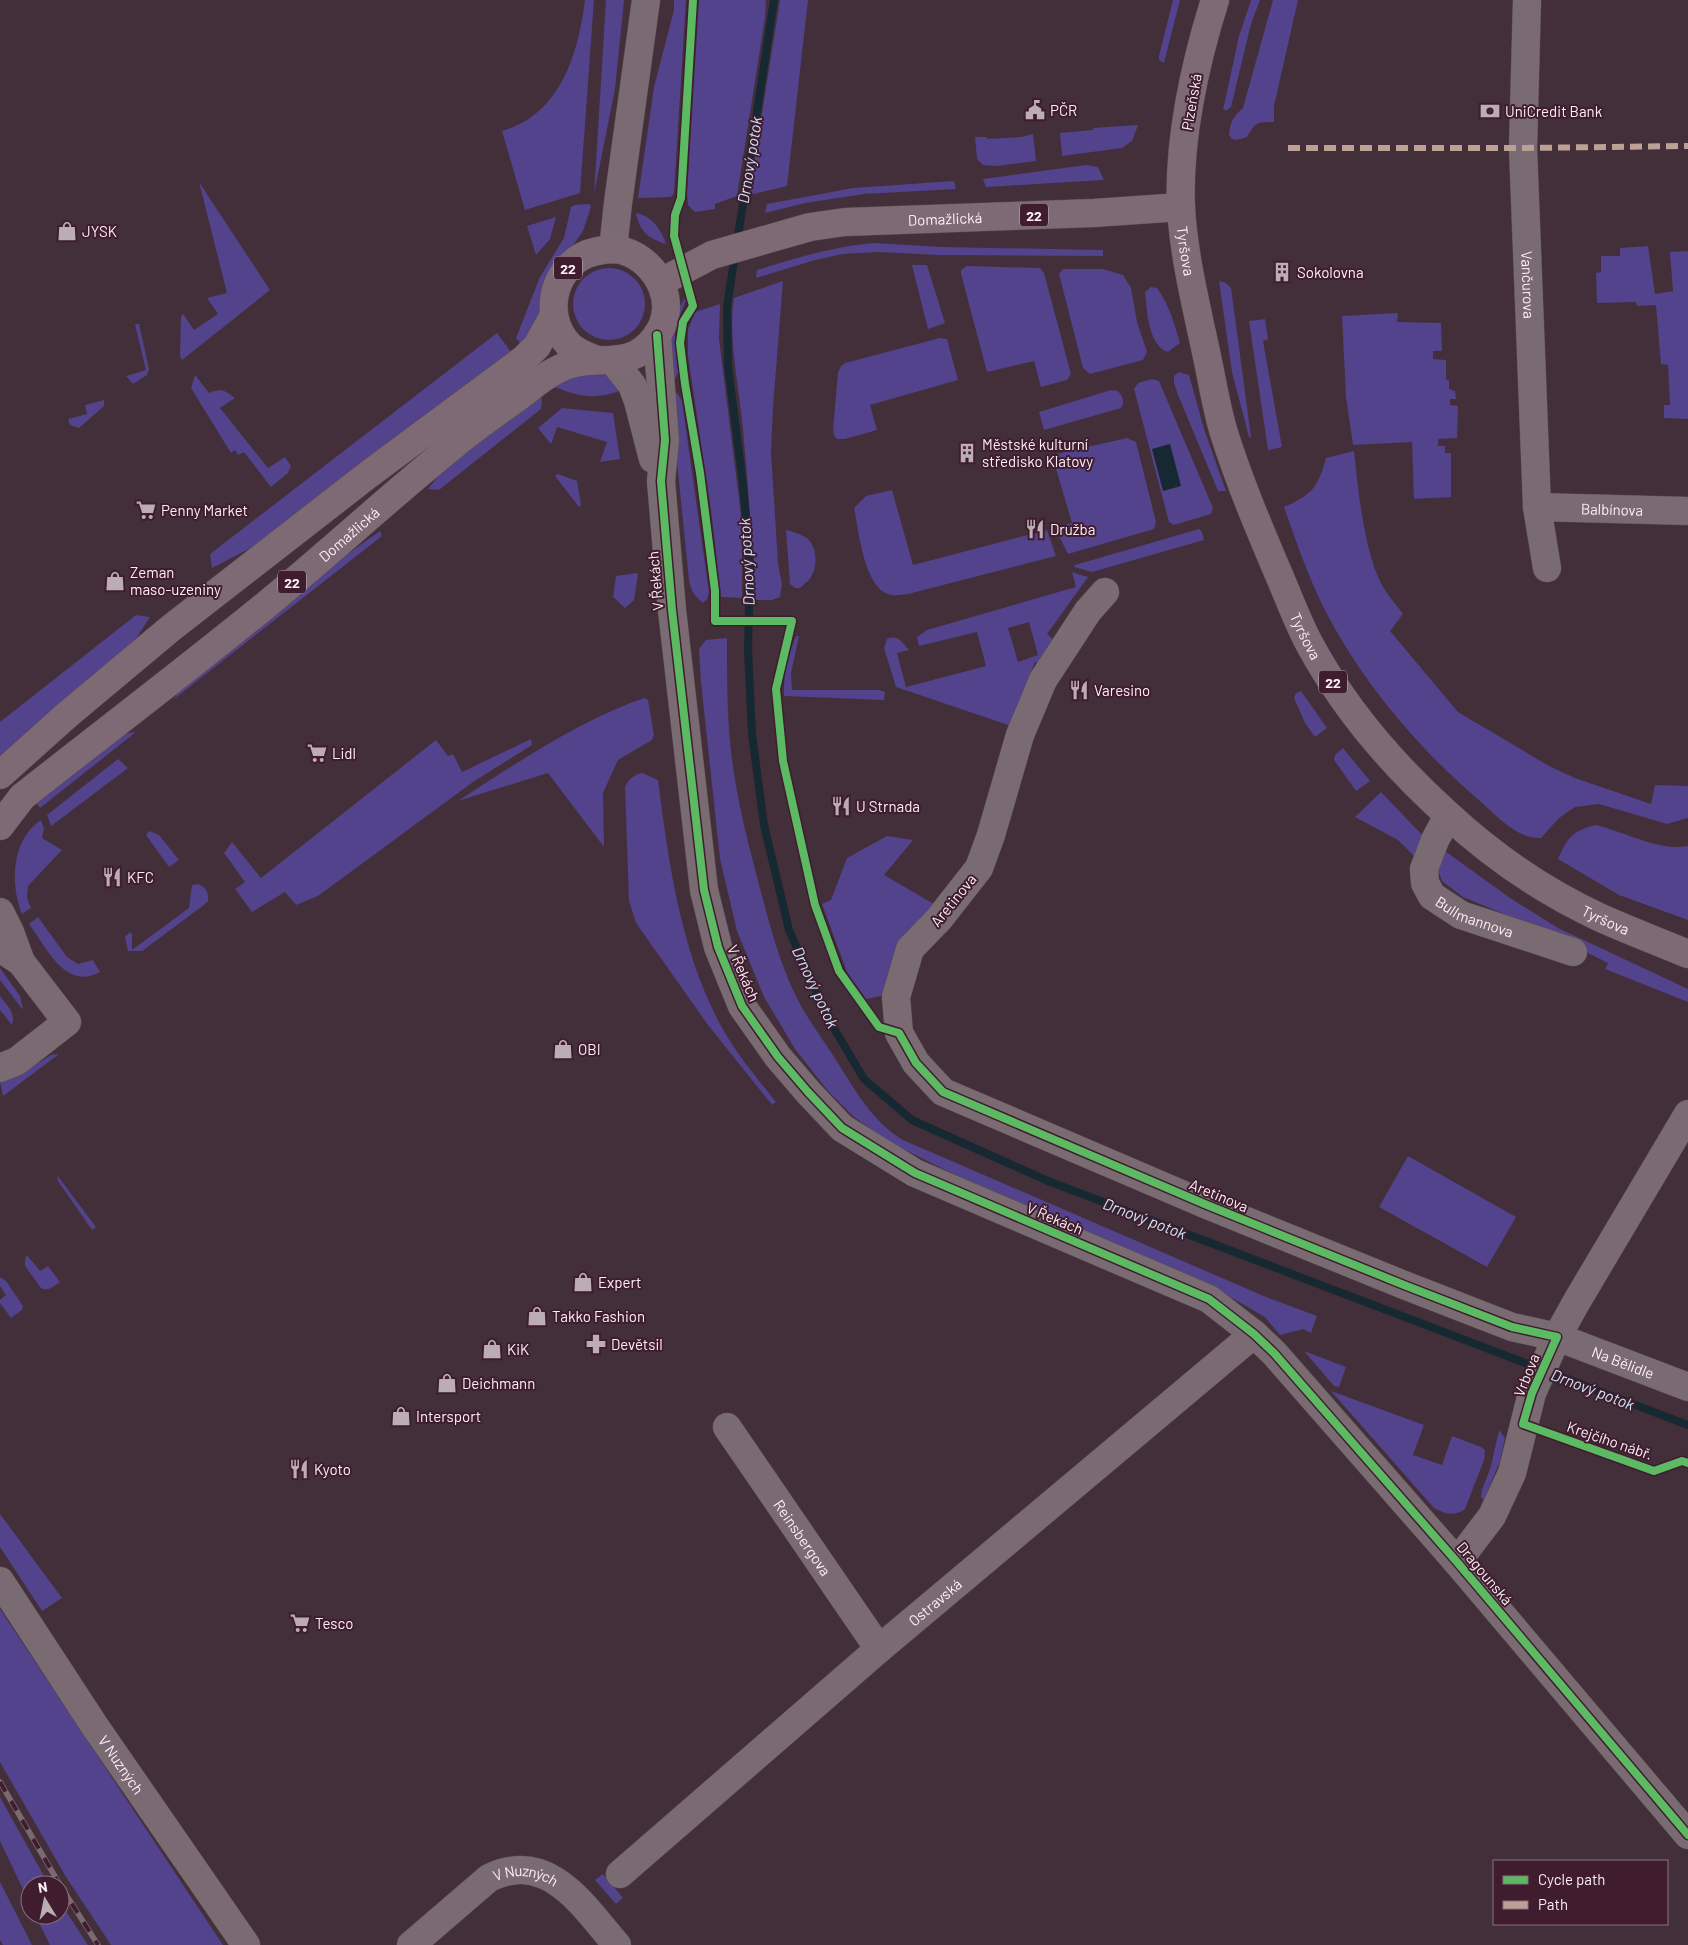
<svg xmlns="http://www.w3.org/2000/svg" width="1688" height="1945" viewBox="0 0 1688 1945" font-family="Barlow,sans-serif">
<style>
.green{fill:#53428c;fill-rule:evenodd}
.water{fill:#162932}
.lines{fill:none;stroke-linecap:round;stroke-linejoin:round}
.stream{stroke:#162932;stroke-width:8}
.minor-casing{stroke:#5b4c53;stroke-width:29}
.major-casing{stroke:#5b4c53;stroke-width:29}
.minor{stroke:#7a6b72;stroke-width:28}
.major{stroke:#7e6a74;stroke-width:28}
.rail-casing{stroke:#796a70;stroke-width:5.5}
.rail{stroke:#3f1d2f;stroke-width:4;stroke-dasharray:11;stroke-linecap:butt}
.quiet{stroke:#bda197;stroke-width:6;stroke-dasharray:12 6;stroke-linecap:butt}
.cycleway-casing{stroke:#3f1d2f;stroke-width:11}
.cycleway{stroke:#5cba63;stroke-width:8}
.labels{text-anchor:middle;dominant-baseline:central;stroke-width:4;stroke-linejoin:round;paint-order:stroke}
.shield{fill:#3f1d2f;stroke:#c4b0ba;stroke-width:1}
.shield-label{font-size:14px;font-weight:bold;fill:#fdeff5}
.street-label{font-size:15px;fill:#fdeff5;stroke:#3f1d2f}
.poi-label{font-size:15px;fill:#fdeff5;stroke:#3f1d2f;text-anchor:start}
.water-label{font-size:16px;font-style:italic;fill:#c8e7f6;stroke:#3f1d2f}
</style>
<rect width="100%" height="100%" fill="#422f39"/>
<g class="green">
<path d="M585,0H594L580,193L525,210L502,131C561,114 578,54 585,0Z"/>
<polygon points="606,0 624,0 615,89 594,194"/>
<polygon points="674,0 686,0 674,193 671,197 638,198 654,87 674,10"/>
<polygon points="699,0 766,0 765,18 737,196 715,204 715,209 695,212 688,205 687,194"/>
<polygon points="780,0 808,0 787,186 749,195"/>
<polygon points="1173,0 1180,0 1164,63 1159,60 1159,56"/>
<polygon points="1251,0 1260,0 1251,24 1231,107 1227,110 1223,110 1239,36"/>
<path d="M1273,0H1298L1274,106V122C1257,123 1256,121 1247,137L1237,140L1232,139L1229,135C1230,123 1233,116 1243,108Z"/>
<polygon points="1138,125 1132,141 1122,148 1062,156 1060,133 1093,130 1093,128"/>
<polygon points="1033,134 1036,161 997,166 983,165 977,159 975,137 987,137 987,139 1021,137"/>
<polygon points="1086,165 1098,167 1104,180 986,187 983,179"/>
<polygon points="954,181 956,189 864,194 805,203 765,213 767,204 853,188"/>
<polygon points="199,182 270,290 182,360 180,356 181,317 183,314 194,330 218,314 207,298 227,293"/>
<polygon points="590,204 591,207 583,231 571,248 524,348 516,338 540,277 564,238 571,207 575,205"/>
<path d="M636,213C652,216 661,229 666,244C649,239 639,231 636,213Z"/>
<polygon points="556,217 550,239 536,255 527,226"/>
<path d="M873,243L943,247L1103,250V256L938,255L878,252L843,254L815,260L756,278L757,270C797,258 831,247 873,243Z"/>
<polygon points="1648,246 1655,294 1673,291 1670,252 1688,251 1688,419 1664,418 1664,405 1670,405 1668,365 1661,364 1656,305 1637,306 1636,302 1597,303 1596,273 1601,272 1601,256 1620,256 1620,248"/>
<polygon points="912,265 927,265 945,323 928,329"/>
<polygon points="967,266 1040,268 1044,273 1071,374 1067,380 1041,387 1034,361 987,372 961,274 961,270"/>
<circle cx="609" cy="304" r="36"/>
<polygon points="1063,269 1103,269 1123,275 1131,288 1137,322 1147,352 1143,360 1090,374 1083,368 1059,274"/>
<path d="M783,281L773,407L771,452L778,563L782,585L780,597L772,600H755C752,540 748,480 742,420C738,382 728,336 734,298Z"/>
<polygon points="1219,281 1226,283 1231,288 1251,437 1249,437 1232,372"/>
<path d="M1151,287L1157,288C1169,304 1175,325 1180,343L1168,352C1148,345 1147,311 1145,292Z"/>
<path d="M685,298L686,300L675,328L678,373L676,377L673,379C671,348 667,326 685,298Z"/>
<polygon points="720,304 719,339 742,523 742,598 721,597 711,510 688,356 688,330 695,312"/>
<polygon points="1398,313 1397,322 1441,323 1442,351 1433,351 1433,359 1446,360 1446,380 1449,380 1449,389 1455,391 1456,399 1450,399 1450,405 1458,406 1457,438 1438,439 1438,446 1445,446 1445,453 1451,453 1451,497 1414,499 1412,442 1353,445 1346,397 1342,316"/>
<polygon points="1265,319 1268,339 1263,341 1282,447 1269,450 1268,450 1249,321"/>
<polygon points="135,324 139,324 149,369 147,375 133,384 126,376 146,370"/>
<polygon points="497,333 514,356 268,539 212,568 210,554"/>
<polygon points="940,338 947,339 958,380 870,405 877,430 845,439 837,439 834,435 833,429 838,373 841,366 845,363"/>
<polygon points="1179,372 1189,375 1204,429 1226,491 1218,491 1178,395 1174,383 1174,376"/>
<path d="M603,374L615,380L621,390C597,401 574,396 551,385L565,375Z"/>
<path d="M195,375L209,393C220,388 225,390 235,398L220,408L268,468L285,457L291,466L288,473L271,487L244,452L238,455L235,450L231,453L191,388Z"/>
<polygon points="1152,379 1159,381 1213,508 1211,514 1174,525 1169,522 1134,389 1138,383"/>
<path d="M1111,390L1118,391C1123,397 1125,402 1121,408L1044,430L1039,412Z"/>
<polygon points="540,391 542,399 541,409 439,490 428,489 460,448"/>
<path d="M670,393H677L682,401L709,592L707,599L703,603C694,596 691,590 689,580Z"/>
<polygon points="104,400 104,406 79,428 70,425 68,419 87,414 85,405"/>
<polygon points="562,408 613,413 620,459 600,462 607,442 557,427 551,444 538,428"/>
<polygon points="1127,438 1136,442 1156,522 1154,529 1068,554 1055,528 1072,523 1052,455"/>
<path d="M1354,451C1358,488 1364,550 1381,583C1386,594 1396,604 1403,614L1390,631L1458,712L1549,766L1575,778L1651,804L1655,785L1688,786V818L1667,824L1599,804L1575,807L1559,818L1541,838C1517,839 1498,817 1481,802C1420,750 1366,687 1328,616C1310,582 1297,544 1284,507C1312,495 1318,487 1326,458Z"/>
<polygon points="558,474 577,481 581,505 579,507 555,476"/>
<path d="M892,490L913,565L1047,530L1056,556L908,594C903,594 897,596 892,595C864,591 859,531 854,508L866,496Z"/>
<polygon points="1199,529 1202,532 1204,540 1092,572 1074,567 1075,565"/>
<path d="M786,530C793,532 802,534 808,539C817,548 818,566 811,577C809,581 804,584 800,588H795L790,584Z"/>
<polygon points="380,531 382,536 174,699 179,690 305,584"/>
<path d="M1072,572L1088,577L1047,634L1054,640L1039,664L1035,662L1011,726L896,687L884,648L887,639C898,634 902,642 909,650L897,653L906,687L986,666L977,632L919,646L917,637L927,630L1076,587ZM1029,622L1038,655L1018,662L1008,628Z"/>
<polygon points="637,573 638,574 634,600 625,608 613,597 616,576"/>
<polygon points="136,615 150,617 128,651 0,762 0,722"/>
<path d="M796,636H799L791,673L792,690H879L885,692L884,700L784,696C783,675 788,656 796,636Z"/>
<path d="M727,638C727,675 727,714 731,751C736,798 749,846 761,892C771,930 782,971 801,1006C812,1025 826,1044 838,1063C856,1092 873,1122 903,1140L1266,1297L1317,1316L1311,1333L1303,1329L1280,1335L1265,1317L1211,1286L986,1190L891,1143L854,1117L828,1091L795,1049L764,997L737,931L720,859L701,682L699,649L706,640Z"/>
<polygon points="1301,691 1327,728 1315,737 1305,723 1294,698 1296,693"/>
<path d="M644,698L648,700L654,735L652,740L618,760L603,793L604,847L548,773L458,801C515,764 580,720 644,698Z"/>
<polygon points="136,732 40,808 35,801 122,734"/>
<polygon points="531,739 532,745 473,782 318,896 296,905 285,892 252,912 235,889 245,882 224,853 232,842 261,878 436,740 448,756 453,754 462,772"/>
<polygon points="1343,748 1370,781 1356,791 1334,760 1335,755"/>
<polygon points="118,759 128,768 51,826 47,815"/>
<path d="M642,773L658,780C669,864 680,948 720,1024C735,1052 756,1077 776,1102L772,1105L708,1025L636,923L629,901L625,787C629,779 633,775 642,773Z"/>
<polygon points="1381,792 1427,840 1416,858 1398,840 1355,817"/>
<path d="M41,820L44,829L42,838L62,850L28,886L27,898L31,908L22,914C10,884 11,840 41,820Z"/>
<path d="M1595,825C1624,831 1659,852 1688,846V920L1619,895L1558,859C1568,837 1571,832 1595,825Z"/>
<polygon points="149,831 159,835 179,860 169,867 146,835"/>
<polygon points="887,836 913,840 884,875 939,907 885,995 866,999 847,972 822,904 831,900 847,858"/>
<polygon points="1445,851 1510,898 1558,928 1688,989 1688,1002 1605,969 1608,963 1542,930 1463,897 1442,881 1437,867"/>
<path d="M198,884C206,887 209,892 208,901L204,905L142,951H128L125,937L130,932L132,934V950L189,908L192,885Z"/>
<path d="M38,917L67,957L78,964L93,960L100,972C65,991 47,948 29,924Z"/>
<polygon points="0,968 20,996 23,1010 0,980"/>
<path d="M0,996C7,1005 16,1013 12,1025L0,1010Z"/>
<polygon points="59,1054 3,1096 0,1082 17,1076 51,1055"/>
<polygon points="1408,1156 1516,1217 1487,1267 1379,1207"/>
<polygon points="57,1175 96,1227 92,1230 58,1181"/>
<path d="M27,1255L40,1271L48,1266L60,1282C54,1286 48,1292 41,1288L25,1266V1258Z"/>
<polygon points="0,1277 6,1281 23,1306 22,1310 11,1318 0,1303 0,1300 6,1295 0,1286"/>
<polygon points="1304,1351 1346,1367 1339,1387 1334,1386"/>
<path d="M1331,1391L1424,1425L1413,1455L1442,1465L1452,1436L1481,1447L1485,1450L1484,1460L1465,1509C1454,1517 1445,1514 1434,1508Z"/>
<polygon points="1499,1430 1505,1438 1500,1461 1484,1500 1481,1497 1482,1490 1491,1466"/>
<polygon points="0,1514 62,1598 42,1611 0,1547"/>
<polygon points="0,1609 223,1945 111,1945 66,1877 0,1762"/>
<polygon points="0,1797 49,1885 30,1885 30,1904 0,1841"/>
<polygon points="603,1874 623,1898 616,1904 595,1880"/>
<polygon points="0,1882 32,1945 3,1945 0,1940"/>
<polygon points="60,1902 88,1945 50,1945 35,1915 60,1915"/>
</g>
<polygon class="water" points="1170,444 1181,486 1163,491 1152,449"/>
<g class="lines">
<g class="stream">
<polyline points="737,243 774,0"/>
<polyline points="735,254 727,307 728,366 743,485 750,565 748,650 752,734 764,825 789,930 829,1020 864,1079 912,1120 1048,1181 1688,1425"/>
</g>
<defs>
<g id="minor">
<path id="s1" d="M1527,0L1523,148L1537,507L1547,568"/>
<polyline points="613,249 618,203 646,0"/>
<polyline points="657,335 665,440 661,481 672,610 704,890 718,947 742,1006 778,1057 808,1092 842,1128 915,1173 1209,1299 1254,1334 1274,1353 1457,1562 1688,1835"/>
<polyline points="613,361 632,385 638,401 653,459"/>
<path id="s2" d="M1537,507L1688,511"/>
<path id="s3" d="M1105,592L1088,611L1043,680L1020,735L991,835L979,868L939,919L910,949L896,997L899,1033L916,1063L943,1092L1207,1205L1404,1285L1512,1327L1557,1337L1688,1387"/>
<path id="s4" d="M1448,816L1435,840L1424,869L1425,883L1432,896L1461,915L1573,952"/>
<polyline points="0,912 10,932 21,962"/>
<polyline points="0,948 21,962 67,1022 17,1061 0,1068"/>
<path id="s5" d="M727,1427L879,1649"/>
<polyline points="1457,1562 1492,1516 1512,1473 1532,1393 1557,1337 1577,1301 1688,1114"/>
<path id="s6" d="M0,1581L94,1725L246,1945"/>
<path id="s7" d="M620,1874L879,1649L1254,1334"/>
<path id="s8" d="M411,1945L489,1878C549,1849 583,1906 617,1945"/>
</g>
<g id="major">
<path id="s9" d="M1215,0C1195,63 1178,141 1181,208C1184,257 1196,305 1206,352C1212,379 1216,407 1224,433C1239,481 1259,528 1279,575C1289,598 1298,623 1310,645C1344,708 1393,765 1446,813C1491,855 1545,892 1601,918C1630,931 1659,942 1688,954"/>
<path id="s10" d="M661,282L712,255L810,227L845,222L1094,213L1181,207"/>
<polyline points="0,775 67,715 171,628 369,474 524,359 537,346 554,315"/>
<path id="s11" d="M0,826L22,797C102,734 182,673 261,609C327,555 389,497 455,444C478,425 502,409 525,392C538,381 555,369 571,364C604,355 630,370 655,338C680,306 659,262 624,251C617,248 610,249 603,250C598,251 592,252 587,254C552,269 542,317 569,345C577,353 587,356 597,360"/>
</g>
</defs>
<use href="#minor" class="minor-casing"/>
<use href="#major" class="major-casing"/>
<use href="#minor" class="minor"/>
<use href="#major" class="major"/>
<defs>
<g id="rail">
<polyline points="0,1782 60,1885"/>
<polyline points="60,1885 98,1945"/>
</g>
</defs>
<use href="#rail" class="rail-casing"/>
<use href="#rail" class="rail"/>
<polyline class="quiet" points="1288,148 1523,148 1688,146"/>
<defs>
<g id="cycleway">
<polyline points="693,0 681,198 675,215 674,236 693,306 683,322 680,343 685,384 700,473 715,591 715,621 792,621 776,689 783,761 815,905 839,971 879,1027 899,1033 916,1063 943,1092 1207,1205 1404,1285 1512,1327 1557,1337 1532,1393 1523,1424 1654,1471 1682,1461 1688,1463"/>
<polyline points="657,335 665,440 661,481 672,610 704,890 718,947 742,1006 778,1057 808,1092 842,1128 915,1173 1209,1299 1254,1334 1274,1353 1457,1562 1688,1835"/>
</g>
</defs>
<use href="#cycleway" class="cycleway-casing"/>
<use href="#cycleway" class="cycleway"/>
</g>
<defs>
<symbol id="civic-bare" viewBox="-9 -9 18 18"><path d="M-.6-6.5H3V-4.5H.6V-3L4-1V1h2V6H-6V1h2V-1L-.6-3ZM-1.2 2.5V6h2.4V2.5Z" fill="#bcacb3" stroke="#3f1d2f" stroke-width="2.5" paint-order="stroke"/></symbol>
<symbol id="bank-bare" viewBox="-9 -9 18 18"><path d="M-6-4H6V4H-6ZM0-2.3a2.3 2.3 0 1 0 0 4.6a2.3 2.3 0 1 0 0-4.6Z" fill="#bcacb3" stroke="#3f1d2f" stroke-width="2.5" paint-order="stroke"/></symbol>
<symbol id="shop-bare" viewBox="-9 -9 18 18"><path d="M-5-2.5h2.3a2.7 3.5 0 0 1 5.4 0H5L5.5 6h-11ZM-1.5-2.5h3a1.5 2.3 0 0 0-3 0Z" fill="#bcacb3" stroke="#3f1d2f" stroke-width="2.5" paint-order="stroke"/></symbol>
<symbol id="building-bare" viewBox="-9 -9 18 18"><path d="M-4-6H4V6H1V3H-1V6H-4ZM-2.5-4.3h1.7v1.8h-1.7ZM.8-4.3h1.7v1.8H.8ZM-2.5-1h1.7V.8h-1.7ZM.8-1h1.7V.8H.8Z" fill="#bcacb3" stroke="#3f1d2f" stroke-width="2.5" paint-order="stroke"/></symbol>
<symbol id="supermarket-bare" viewBox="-9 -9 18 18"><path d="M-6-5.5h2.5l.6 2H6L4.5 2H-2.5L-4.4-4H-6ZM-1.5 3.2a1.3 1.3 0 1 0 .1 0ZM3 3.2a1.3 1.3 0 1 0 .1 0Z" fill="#bcacb3" stroke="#3f1d2f" stroke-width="2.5" paint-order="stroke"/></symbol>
<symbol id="restaurant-bare" viewBox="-9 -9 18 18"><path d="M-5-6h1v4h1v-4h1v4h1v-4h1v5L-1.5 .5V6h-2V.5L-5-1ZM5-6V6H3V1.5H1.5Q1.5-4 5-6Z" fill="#bcacb3" stroke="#3f1d2f" stroke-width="2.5" paint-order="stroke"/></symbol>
<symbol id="pharmacy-bare" viewBox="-9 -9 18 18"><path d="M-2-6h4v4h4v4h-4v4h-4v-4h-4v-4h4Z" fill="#bcacb3" stroke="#3f1d2f" stroke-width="2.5" paint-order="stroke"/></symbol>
</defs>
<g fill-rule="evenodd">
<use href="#civic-bare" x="1021" y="96" width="28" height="28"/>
<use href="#bank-bare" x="1476" y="97" width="28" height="28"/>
<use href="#shop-bare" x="53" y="217" width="28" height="28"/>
<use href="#building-bare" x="1268" y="258" width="28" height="28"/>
<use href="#building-bare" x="953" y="439" width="28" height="28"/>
<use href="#supermarket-bare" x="132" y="496" width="28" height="28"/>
<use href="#restaurant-bare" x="1021" y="515" width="28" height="28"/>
<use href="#shop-bare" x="101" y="567" width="28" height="28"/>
<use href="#restaurant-bare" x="1065" y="676" width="28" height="28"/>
<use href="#supermarket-bare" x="303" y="739" width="28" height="28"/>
<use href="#restaurant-bare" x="827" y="792" width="28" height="28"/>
<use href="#restaurant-bare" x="98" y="863" width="28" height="28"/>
<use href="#shop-bare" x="549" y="1035" width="28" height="28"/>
<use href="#shop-bare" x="569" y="1268" width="28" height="28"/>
<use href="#shop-bare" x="523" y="1302" width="28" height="28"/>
<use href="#pharmacy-bare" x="582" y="1330" width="28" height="28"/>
<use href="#shop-bare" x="478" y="1335" width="28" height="28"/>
<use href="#shop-bare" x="433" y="1369" width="28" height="28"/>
<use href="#shop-bare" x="387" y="1402" width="28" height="28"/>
<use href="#restaurant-bare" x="285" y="1455" width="28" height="28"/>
<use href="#supermarket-bare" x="286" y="1609" width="28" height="28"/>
</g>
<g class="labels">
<g class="shield">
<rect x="1020" y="203.5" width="28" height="23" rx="4"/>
<rect x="554" y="256.5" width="28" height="23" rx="4"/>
<rect x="278" y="570.5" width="28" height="23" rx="4"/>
<rect x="1319" y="670.5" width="28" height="23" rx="4"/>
</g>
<g class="shield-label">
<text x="1034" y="215">22</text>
<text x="568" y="268">22</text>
<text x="292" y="582">22</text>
<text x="1333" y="682">22</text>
</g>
<g class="street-label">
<text transform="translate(1191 102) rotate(-80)">Plzeňská</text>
<text stroke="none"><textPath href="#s10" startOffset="295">Domažlická</textPath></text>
<text stroke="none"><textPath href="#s9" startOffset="255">Tyršova</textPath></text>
<text stroke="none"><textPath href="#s1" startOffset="285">Vančurova</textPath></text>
<text stroke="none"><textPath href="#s2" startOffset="75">Balbínova</textPath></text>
<text stroke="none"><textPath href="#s11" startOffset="456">Domažlická</textPath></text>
<text transform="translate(655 581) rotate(-95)">V Řekách</text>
<text stroke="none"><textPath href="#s9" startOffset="660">Tyršova</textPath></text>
<text transform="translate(953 900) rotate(-51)">Aretinova</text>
<text stroke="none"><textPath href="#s4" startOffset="135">Bullmannova</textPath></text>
<text stroke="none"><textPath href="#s9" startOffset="1080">Tyršova</textPath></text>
<text transform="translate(744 973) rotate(67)">V Řekách</text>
<text transform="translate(1219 1195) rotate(23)">Aretinova</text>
<text transform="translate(1055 1218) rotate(23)">V Řekách</text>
<text stroke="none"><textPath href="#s3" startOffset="1306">Na Bělidle</textPath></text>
<text transform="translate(1526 1375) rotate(-68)">Vrbova</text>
<text transform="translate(1610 1440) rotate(19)">Krejčího nábř.</text>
<text stroke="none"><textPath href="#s5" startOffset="134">Reinsbergova</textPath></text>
<text transform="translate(1485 1573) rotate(50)">Dragounská</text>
<text stroke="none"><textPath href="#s7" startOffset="416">Ostravská</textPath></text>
<text stroke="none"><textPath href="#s6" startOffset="220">V Nuzných</textPath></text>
<text stroke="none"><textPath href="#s8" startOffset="141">V Nuzných</textPath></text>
</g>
<g class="poi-label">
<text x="1050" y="110">PČR</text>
<text x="1505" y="111">UniCredit Bank</text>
<text x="82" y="231">JYSK</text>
<text x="1297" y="272">Sokolovna</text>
<text x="982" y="444">Městské kulturní<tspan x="982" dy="17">středisko Klatovy</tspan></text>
<text x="161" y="510">Penny Market</text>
<text x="1050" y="529">Družba</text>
<text x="130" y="572">Zeman<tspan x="130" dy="17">maso-uzeniny</tspan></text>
<text x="1094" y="690">Varesino</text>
<text x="332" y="753">Lidl</text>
<text x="856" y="806">U Strnada</text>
<text x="127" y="877">KFC</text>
<text x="578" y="1049">OBI</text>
<text x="598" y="1282">Expert</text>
<text x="552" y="1316">Takko Fashion</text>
<text x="611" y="1344">Devětsil</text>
<text x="507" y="1349">KiK</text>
<text x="462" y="1383">Deichmann</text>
<text x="416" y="1416">Intersport</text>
<text x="314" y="1469">Kyoto</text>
<text x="315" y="1623">Tesco</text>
</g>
<g class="water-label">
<text transform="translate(749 160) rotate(-81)">Drnový potok</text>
<text transform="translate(746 562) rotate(-93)">Drnový potok</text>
<text transform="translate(816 987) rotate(65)">Drnový potok</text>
<text transform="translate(1145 1218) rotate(21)">Drnový potok</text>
<text transform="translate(1593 1389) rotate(21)">Drnový potok</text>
</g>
</g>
<rect x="1493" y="1860" width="175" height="65" fill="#3f1d2f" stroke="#8b717e"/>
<rect x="1503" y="1876" width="25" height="8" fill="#5cba63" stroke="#8b717e"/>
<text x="1538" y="1885" font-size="15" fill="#fdeff5">Cycle path</text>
<rect x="1503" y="1901" width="25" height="8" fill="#bda197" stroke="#8b717e"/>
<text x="1538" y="1910" font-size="15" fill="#fdeff5">Path</text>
<g transform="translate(45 1900) rotate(350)"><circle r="24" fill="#3f1d2f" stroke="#8b717e"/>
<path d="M0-4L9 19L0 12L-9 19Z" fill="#bcacb3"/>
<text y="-8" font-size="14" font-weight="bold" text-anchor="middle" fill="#fdeff5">N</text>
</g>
</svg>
